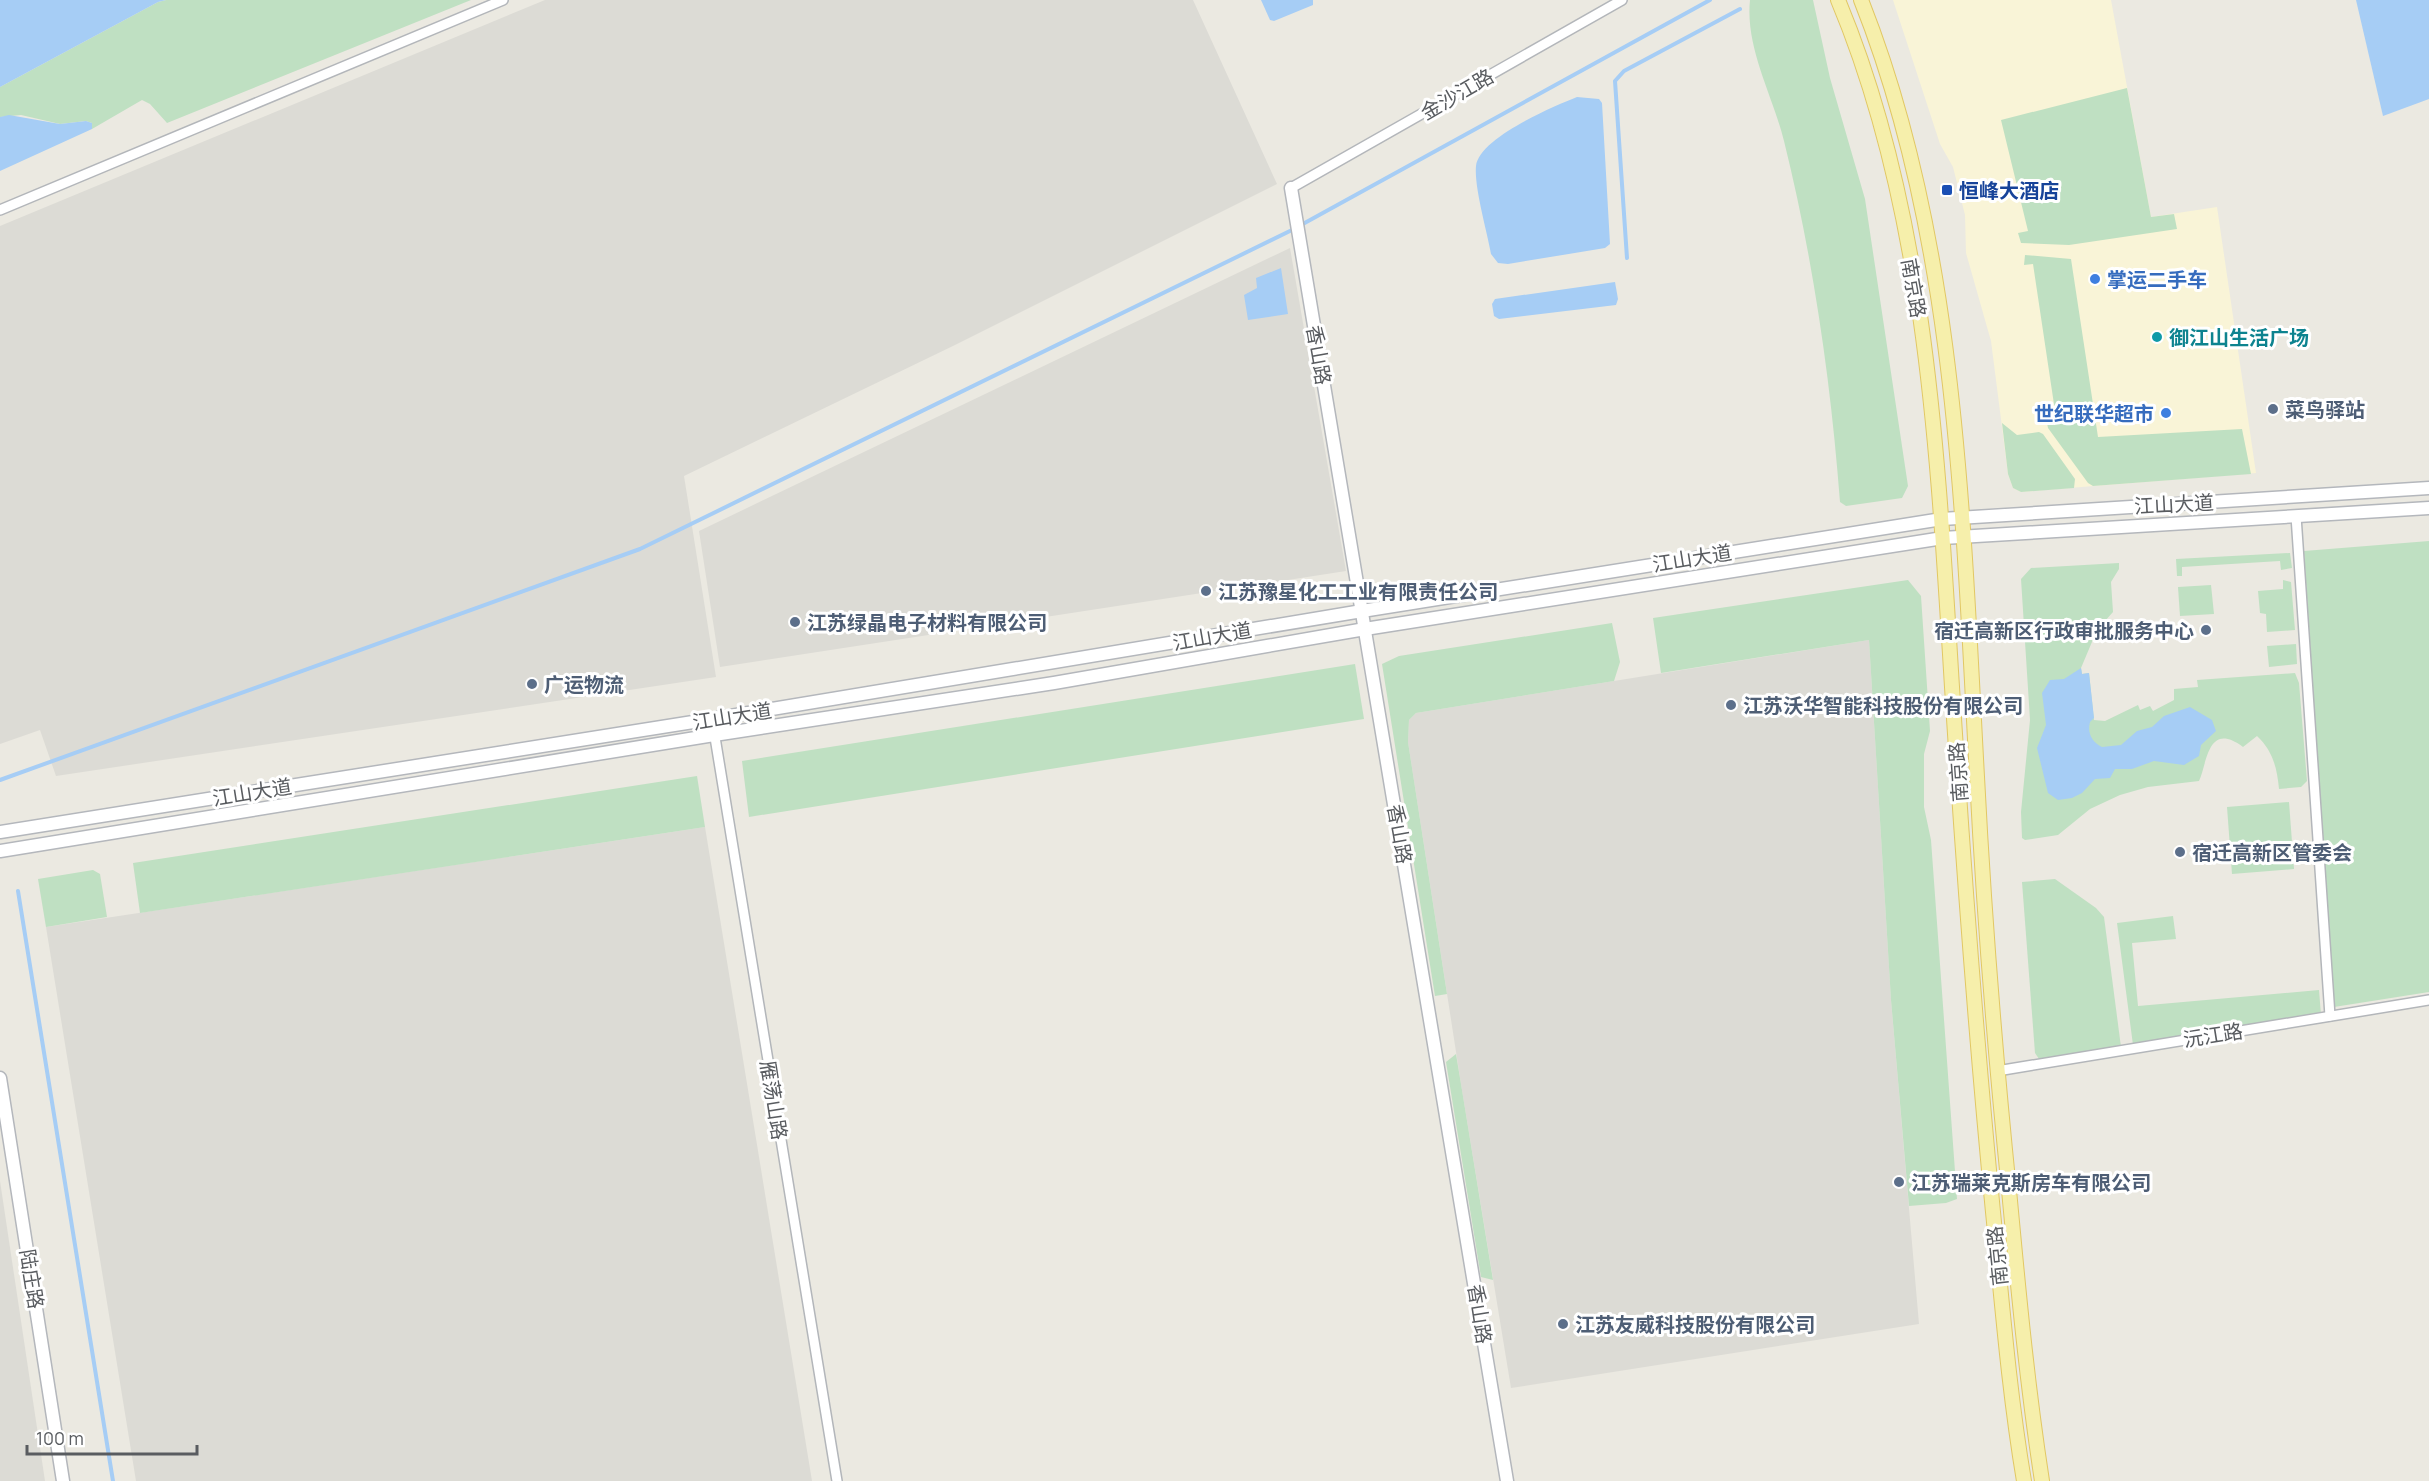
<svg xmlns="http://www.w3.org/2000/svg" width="2429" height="1481" viewBox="0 0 2429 1481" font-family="Manrope,'Noto Sans SC',sans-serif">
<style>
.commercial{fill:#f9f4d7}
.industrial{fill:#dcdbd5}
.green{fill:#bfe0c2}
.water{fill:#a6cdf5}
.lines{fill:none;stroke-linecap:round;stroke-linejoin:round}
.stream{stroke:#a6cdf5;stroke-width:4}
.street-casing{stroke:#b3b6ba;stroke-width:12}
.secondary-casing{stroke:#b4b7bc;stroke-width:15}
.primary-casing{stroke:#e1c763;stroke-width:16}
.street{stroke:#fff;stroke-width:9}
.secondary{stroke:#fff;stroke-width:12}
.primary{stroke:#f6efab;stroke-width:14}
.transit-dot{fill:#1a4fb4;stroke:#fff;stroke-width:2}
.shop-dot{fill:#3f7fe0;stroke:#fff;stroke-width:2}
.culture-dot{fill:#0f9aa8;stroke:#fff;stroke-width:2}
.service-dot{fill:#5c6f8a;stroke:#fff;stroke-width:2}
.labels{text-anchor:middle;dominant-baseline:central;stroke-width:6;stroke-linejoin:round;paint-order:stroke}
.street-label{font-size:20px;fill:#595c60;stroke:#fff}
.transit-label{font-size:20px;font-weight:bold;fill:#164399;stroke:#fff;text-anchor:start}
.shop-label{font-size:20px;font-weight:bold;fill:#366cbe;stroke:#fff;text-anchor:start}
.culture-label{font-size:20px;font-weight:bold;fill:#0d838f;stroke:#fff;text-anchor:start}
.service-label{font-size:20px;font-weight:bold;fill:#4e5e75;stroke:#fff;text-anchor:start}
</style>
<rect width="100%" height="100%" fill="#ebe9e1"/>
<polygon class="commercial" points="1893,0 2111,0 2151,217 2217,207 2256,473 2021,492 2013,488 2008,474 1991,341 1966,253 1965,215 1953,167 1940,144"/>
<g class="industrial">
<polygon points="545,0 1193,0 1277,184 955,345 684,476 716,677 56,776 40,730 0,744 0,226"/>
<polygon points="1290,248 1346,571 720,667 699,531"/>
<polygon points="1869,640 1891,1000 1919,1324 1511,1388 1461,1084 1408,742 1409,720 1416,713"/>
<polygon points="705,827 812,1481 136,1481 46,927"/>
<polygon points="0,1181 45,1481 0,1481"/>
</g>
<g class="green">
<polygon points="166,0 471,0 167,123 150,104 142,100 92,129 92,123 86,121 60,124 21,115 0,117 0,87 158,2"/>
<path d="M1750,0H1813L1830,78L1865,199L1908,486L1902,498L1846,506L1840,502C1831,382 1813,258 1784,141C1773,96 1745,48 1750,0Z"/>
<polygon points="2127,88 2151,217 2174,214 2177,229 2069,245 2021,243 2018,233 2028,231 2001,120"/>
<polygon points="2025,255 2071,259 2098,437 2242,429 2251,474 2093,486 2088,483 2048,428 2045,413 2055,411 2033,264 2024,265"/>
<polygon points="2002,423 2017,435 2039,432 2043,434 2075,479 2074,488 2021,492 2013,488 2008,474"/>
<polygon points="2429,541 2429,992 2334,1007 2304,551"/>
<polygon points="2290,553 2292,568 2281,570 2280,561 2182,567 2182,576 2177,576 2176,559"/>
<path d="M2119,563V569L2111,582L2113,612L2097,630L2081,668L2082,674L2089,673L2094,720L2105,721L2138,705L2140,710L2150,706L2153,711L2174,700V689L2198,687L2197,680L2295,673L2299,683L2307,781L2301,787L2279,789C2277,768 2273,751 2257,736L2243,747C2207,720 2207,765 2199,781L2148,787L2120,795L2090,809L2058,835L2025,840L2022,838L2021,812L2030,720L2021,579L2031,568Z"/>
<polygon points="1908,580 1921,596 1930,731 1924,754 1924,807 1931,840 1957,1199 1946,1203 1909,1206 1891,1000 1869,640 1661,673 1653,618"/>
<polygon points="2283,580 2291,582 2295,630 2267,632 2266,614 2260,613 2258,591 2283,589"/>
<polygon points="2211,585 2214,614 2180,616 2178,587"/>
<polygon points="1612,623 1620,662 1614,681 1416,713 1409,720 1408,742 1447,994 1435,996 1382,664 1399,656"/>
<polygon points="2296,644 2297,664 2269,667 2267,646"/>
<polygon points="1355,664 1364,719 749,817 742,761"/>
<polygon points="697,776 705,827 140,913 133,863"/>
<polygon points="2289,802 2294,869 2232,874 2227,807"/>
<polygon points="93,870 100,874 107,917 46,927 38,879"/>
<polygon points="2055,879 2096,908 2104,917 2121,1047 2039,1059 2035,1053 2022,882"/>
<polygon points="2173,916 2176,939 2132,943 2138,1006 2319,990 2321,1015 2133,1045 2117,923"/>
<polygon points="1456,1054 1461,1084 1493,1280 1481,1277 1446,1062"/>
</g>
<g class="water">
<polygon points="0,0 166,0 158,2 0,87"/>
<polygon points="1261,0 1313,0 1313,5 1274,21 1270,20"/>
<polygon points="2356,0 2429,0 2429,99 2383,116"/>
<path d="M1577,97L1599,99L1602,103L1610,244L1605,248L1508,264L1498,263L1491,254C1487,231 1474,187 1476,166C1479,138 1552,107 1577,97Z"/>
<polygon points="9,115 60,124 86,121 92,123 92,129 0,171 0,117"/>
<polygon points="1281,268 1288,314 1248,320 1244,295 1257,288 1256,278"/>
<polygon points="1615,282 1618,299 1616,305 1499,319 1494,316 1492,304 1495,299"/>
<path d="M2081,668L2082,674L2089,673L2094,718L2090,722C2087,733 2092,742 2102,747L2121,745L2137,731L2152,727L2164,716L2190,707L2212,720L2216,731L2201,745L2199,756L2184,765L2154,761L2132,769H2115L2110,778L2095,779L2082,793L2072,798L2058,800L2048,793L2037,748L2046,725L2042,693L2050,680L2064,679Z"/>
</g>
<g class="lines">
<g class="stream">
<polyline points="1301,225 1710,0"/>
<polyline points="1627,258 1615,81 1624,71 1740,9"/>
<polyline points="0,780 640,549 1294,229"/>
<polyline points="18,891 113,1481"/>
</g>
<defs>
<g id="street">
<polyline points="1291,188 1622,0"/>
<polyline points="0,210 503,0"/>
<polyline points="2296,516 2330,1016"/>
<polyline points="712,719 837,1481"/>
<polyline points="1997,1071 2429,1000"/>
</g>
<g id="secondary">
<polyline points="1291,188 1507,1481"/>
<polyline points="0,832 712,719 1362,611 1942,519 2429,488"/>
<polyline points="0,851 714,735 1054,683 1365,629 1943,538 2429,508"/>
<polyline points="0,1078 63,1481"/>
</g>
<g id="primary">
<path d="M1838,0C1927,212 1938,460 1952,687C1963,862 1976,1037 1993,1212C2002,1302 2009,1392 2024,1481"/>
<path d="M1861,0C1957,241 1963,521 1977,777C1984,915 1995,1052 2009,1190C2018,1287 2027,1384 2042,1481"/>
</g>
</defs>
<use href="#street" class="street-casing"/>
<use href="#secondary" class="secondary-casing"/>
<use href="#primary" class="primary-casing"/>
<use href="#street" class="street"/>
<use href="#secondary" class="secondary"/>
<use href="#primary" class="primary"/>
</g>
<rect class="transit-dot" x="1941" y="184" width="12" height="12" rx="3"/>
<g class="shop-dot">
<circle cx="2095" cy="279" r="6"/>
<circle cx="2166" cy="413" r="6"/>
</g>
<circle class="culture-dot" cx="2157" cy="337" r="6"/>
<g class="service-dot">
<circle cx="2273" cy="409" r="6"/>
<circle cx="1206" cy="591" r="6"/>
<circle cx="795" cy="622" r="6"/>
<circle cx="2206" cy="630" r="6"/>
<circle cx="532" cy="684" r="6"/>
<circle cx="1731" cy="705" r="6"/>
<circle cx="2180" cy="852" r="6"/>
<circle cx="1899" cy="1182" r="6"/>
<circle cx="1563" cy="1324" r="6"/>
</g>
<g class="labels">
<g class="street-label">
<text transform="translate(1457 94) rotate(-30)">金沙江路</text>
<text transform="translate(1914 288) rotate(80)">南京路</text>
<text transform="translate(1319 355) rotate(80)">香山路</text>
<text transform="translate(2174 504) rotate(-3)">江山大道</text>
<text transform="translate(1692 558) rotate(-9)">江山大道</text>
<text transform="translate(1212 636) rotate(-10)">江山大道</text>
<text transform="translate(732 716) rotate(-9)">江山大道</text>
<text transform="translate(1958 772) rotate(-94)">南京路</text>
<text transform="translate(252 792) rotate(-9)">江山大道</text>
<text transform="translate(1400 834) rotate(80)">香山路</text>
<text transform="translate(2213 1035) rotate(-9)">沅江路</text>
<text transform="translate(774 1100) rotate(81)">雁荡山路</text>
<text transform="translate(1997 1256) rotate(-96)">南京路</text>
<text transform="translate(32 1279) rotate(81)">陆庄路</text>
<text transform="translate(1480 1314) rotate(81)">香山路</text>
</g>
<g class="transit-label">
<text x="1959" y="190">恒峰大酒店</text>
</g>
<g class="shop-label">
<text x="2107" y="279">掌运二手车</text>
<text x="2154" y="413" text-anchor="end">世纪联华超市</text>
</g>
<g class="culture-label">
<text x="2169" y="337">御江山生活广场</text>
</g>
<g class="service-label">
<text x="2285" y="409">菜鸟驿站</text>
<text x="1218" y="591">江苏豫星化工工业有限责任公司</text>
<text x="807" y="622">江苏绿晶电子材料有限公司</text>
<text x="2194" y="630" text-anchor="end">宿迁高新区行政审批服务中心</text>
<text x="544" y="684">广运物流</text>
<text x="1743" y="705">江苏沃华智能科技股份有限公司</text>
<text x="2192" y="852">宿迁高新区管委会</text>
<text x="1911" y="1182">江苏瑞莱克斯房车有限公司</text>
<text x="1575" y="1324">江苏友威科技股份有限公司</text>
</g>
</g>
<path d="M27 1445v9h170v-9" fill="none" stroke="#595c60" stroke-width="3"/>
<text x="36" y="1445" font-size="18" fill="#595c60" stroke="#ffffff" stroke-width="4.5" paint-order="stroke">100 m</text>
</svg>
